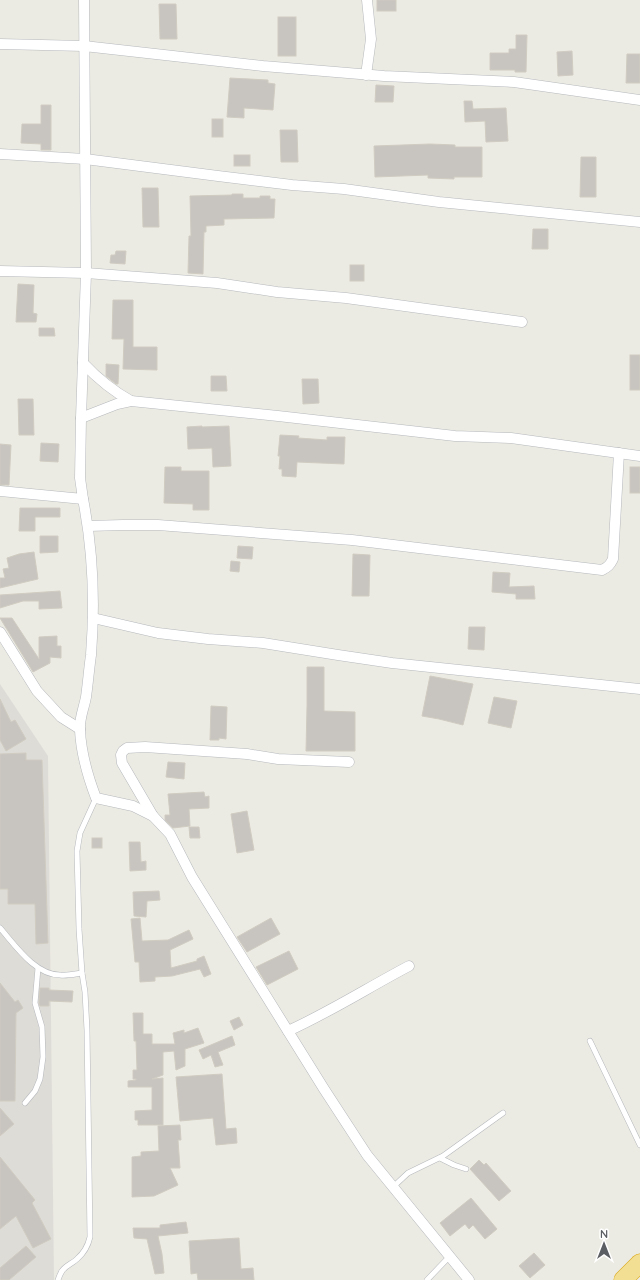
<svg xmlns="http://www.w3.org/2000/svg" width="640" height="1280" viewBox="0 0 640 1280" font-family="Quicksand,sans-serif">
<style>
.industrial{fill:#dedcd7}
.building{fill:#c8c5c0;stroke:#d0ccc2}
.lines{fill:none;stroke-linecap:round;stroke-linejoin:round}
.lane-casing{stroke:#b5b8bc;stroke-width:6}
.street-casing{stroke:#b5b8bc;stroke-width:11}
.highway-casing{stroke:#daa715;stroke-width:19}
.lane{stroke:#fff;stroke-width:5}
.street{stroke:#fff;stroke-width:10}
.highway{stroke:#f2df94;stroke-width:18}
</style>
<rect width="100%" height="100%" fill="#ecebe3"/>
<polygon class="industrial" points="0,684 48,756 54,1280 0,1280"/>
<g class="building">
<rect x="377" y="0" width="19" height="11"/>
<polygon points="159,4 176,4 177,39 160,39"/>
<rect x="278" y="17" width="18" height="39"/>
<polygon points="516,35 527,35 526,72 515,72 515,70 490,70 490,53 509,53 509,49 516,49"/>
<polygon points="572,51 573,75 558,76 557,52"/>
<polygon points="627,54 640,54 640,83 626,83"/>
<polygon points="230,78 268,80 268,83 275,84 273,110 244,108 244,118 227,117"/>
<polygon points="376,85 394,86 393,102 375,102"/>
<polygon points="464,101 472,101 473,109 506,108 508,141 486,142 485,121 465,122"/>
<polygon points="41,105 51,105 51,150 41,150 41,144 21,143 22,124 41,124"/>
<rect x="212" y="119" width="11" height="18"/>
<polygon points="280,130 297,130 298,162 281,162"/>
<polygon points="430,144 455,145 455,147 482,147 482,177 454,177 454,179 428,178 428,175 375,177 374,146"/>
<rect x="234" y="155" width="16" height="11"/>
<polygon points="581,157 596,157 596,197 580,197"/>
<polygon points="142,188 158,188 159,227 143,227"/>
<polygon points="232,194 243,194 243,198 260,198 260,196 270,196 270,199 275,199 274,218 224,219 224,225 206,226 206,232 204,232 203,274 188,273 189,236 191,236 190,196 232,195"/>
<polygon points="533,229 548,229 548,249 532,249"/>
<polygon points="116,251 126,251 125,264 110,263 111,255 115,255"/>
<rect x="350" y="265" width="14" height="16"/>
<polygon points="18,284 34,285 33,313 37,314 36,322 16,322"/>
<polygon points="113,300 133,300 133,347 157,347 157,370 123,369 124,339 112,339"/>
<polygon points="39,328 54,328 55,336 39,336"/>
<rect x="630" y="355" width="10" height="35"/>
<polygon points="106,364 119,365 118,384 116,384 106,376"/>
<polygon points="211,376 226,376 227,391 211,391"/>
<polygon points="302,379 318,379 319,403 303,404"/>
<polygon points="18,399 33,399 34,435 19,435"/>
<polygon points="202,426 202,427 229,426 231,466 213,467 212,448 188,449 187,427"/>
<polygon points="280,435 299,436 298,438 327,440 327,437 345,437 344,464 297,462 296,477 282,476 282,469 279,469 280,456 278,456"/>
<polygon points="41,443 59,444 58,462 40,461"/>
<polygon points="0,444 11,445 9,485 0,485"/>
<polygon points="165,467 181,467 181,471 209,471 209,510 193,510 193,504 164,503"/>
<rect x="630" y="467" width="10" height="26"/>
<polygon points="20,508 60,508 60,517 35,517 35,531 19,531"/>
<polygon points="40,536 58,536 58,552 40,553"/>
<polygon points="238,546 253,547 252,559 237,558"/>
<polygon points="34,552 38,579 0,588 0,578 5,578 3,569 9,568 7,558 19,554"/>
<polygon points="353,554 370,555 369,596 352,596"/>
<polygon points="231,561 240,562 239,572 230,571"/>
<polygon points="493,572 510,573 509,587 534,586 535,599 516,599 516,594 492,592"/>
<polygon points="60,591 62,608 39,609 39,601 23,601 0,608 0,595"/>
<polygon points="0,618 12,618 39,659 39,637 57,636 57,646 61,646 61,658 50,657 50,663 33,672"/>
<polygon points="469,627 485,627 484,650 468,649"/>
<polygon points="307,667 324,667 324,711 355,712 355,751 306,751 307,706"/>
<polygon points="430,676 473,684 463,725 439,719 422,716"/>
<polygon points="494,697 517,701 511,728 488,723"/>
<polygon points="0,699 11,722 15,720 26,739 6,751 0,740"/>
<polygon points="211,706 227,707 226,739 219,738 219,740 210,740"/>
<polygon points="26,753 26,760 42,760 48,943 36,944 35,904 8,904 8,889 0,889 0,754"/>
<polygon points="168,762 185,763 184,779 166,777"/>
<polygon points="204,792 205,797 209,796 209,808 189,809 190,826 173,828 165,820 165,815 170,815 168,794"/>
<polygon points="247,811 254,850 237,853 231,814"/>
<polygon points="189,827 199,827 200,838 190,838"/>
<rect x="92" y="838" width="10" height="10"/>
<polygon points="129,842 140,842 141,862 146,861 146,870 130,871"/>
<polygon points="159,891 160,900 147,901 146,917 134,916 133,892"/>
<polygon points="140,918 142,941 168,940 189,930 193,939 170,950 171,968 197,961 197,959 204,956 211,974 204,977 200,969 172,976 155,977 155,981 140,982 139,962 135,962 131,919"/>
<polygon points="271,918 280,934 247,952 237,937"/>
<polygon points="289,951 298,969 267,985 256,967"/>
<polygon points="0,983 15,1002 18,1000 23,1008 16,1013 15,1101 0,1101"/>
<polygon points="40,988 49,988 49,990 73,991 72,1002 49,1001 49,1006 40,1006 39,1003"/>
<polygon points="133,1013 143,1013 143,1034 152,1034 152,1044 175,1044 173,1033 184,1030 184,1033 198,1028 204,1043 185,1049 185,1066 176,1070 174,1051 163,1052 163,1075 152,1079 163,1078 163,1125 138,1125 138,1120 135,1120 135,1111 152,1110 152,1087 128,1087 128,1081 136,1080 136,1079 133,1079 133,1070 137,1070 136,1041 134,1041"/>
<polygon points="239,1017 243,1025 234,1030 230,1021"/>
<polygon points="232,1036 235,1045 218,1052 223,1065 215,1067 211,1055 203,1059 199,1050"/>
<polygon points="222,1074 226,1129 236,1128 237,1143 216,1145 213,1118 180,1121 176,1077"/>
<polygon points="0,1108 14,1124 0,1136"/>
<polygon points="180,1125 181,1140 178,1140 180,1168 170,1168 178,1185 154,1196 132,1197 132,1157 141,1156 141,1152 159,1151 158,1126"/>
<polygon points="0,1157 35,1200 32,1203 51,1239 33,1248 16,1216 0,1229"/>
<polygon points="479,1160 484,1165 486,1163 511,1191 499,1201 470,1169"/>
<polygon points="471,1198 497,1229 485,1239 473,1225 469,1229 465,1224 450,1236 440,1223"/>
<polygon points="186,1222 188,1233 158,1236 162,1254 164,1273 155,1274 147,1239 134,1238 133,1228 160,1228 160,1225"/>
<polygon points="239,1238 241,1269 253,1268 254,1280 198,1280 197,1273 191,1274 189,1241"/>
<polygon points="26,1246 36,1257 9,1280 0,1280 0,1268"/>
<polygon points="534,1253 545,1265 530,1278 519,1266"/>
</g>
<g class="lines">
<defs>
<g id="lane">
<path d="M0,928C15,945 35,975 60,975C67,976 75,974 82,973"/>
<polyline points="590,1041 640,1145"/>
<polyline points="25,1103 35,1091 40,1079 43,1057 42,1027 35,1003 38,968"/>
<polyline points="440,1158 454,1165 466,1169"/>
<polyline points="393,1187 408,1173 443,1156 503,1113"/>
<path d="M58,1280C59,1277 60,1274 62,1271C66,1265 72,1264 77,1259C84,1253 88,1246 90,1237L87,1030L85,992L82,973L79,929L77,851L80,833L96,798"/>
<polyline points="427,1280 450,1256"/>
</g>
<g id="street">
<polyline points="0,44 84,46 263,66 384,76 514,82 640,100"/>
<polyline points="366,75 371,39 367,0"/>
<polyline points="0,154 85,159 218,176 292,185 344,189 439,202 640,222"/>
<polyline points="0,271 86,273 217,283 277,292 346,298 522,322"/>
<path d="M83,363C98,379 111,390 131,401"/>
<polyline points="81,418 117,404 131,401 278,416 455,436 511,438 640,456"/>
<polyline points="0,491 83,499 80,478 81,418 86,273 84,0"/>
<path d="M83,499C93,550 95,603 91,655C89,669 88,683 86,697C84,708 79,719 80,730C81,753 88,777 96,798L133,806L153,816L170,834L192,877L324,1089L367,1155L469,1280"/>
<path d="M88,526L123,525H158L352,540L602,570C608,567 610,565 613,559L619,453"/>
<polyline points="93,618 158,633 208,639 263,643 338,655 392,663 640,689"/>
<polyline points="0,632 37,691 61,717 80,729"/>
<polyline points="153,816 122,763 121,755 123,751 127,748 145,747 247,754 278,759 349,762"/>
<path d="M288,1031C330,1012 369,987 409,966"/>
</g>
<polyline id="highway" points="623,1280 640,1263"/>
</defs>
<use href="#lane" class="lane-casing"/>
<use href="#street" class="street-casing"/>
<use href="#highway" class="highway-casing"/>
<use href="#lane" class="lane"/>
<use href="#street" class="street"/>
<use href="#highway" class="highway"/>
</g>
<g transform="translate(604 1244)" stroke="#ffffff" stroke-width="3" paint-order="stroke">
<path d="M0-3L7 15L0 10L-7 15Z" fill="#5b5e62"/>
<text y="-6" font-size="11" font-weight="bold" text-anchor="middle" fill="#5b5e62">N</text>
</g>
</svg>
